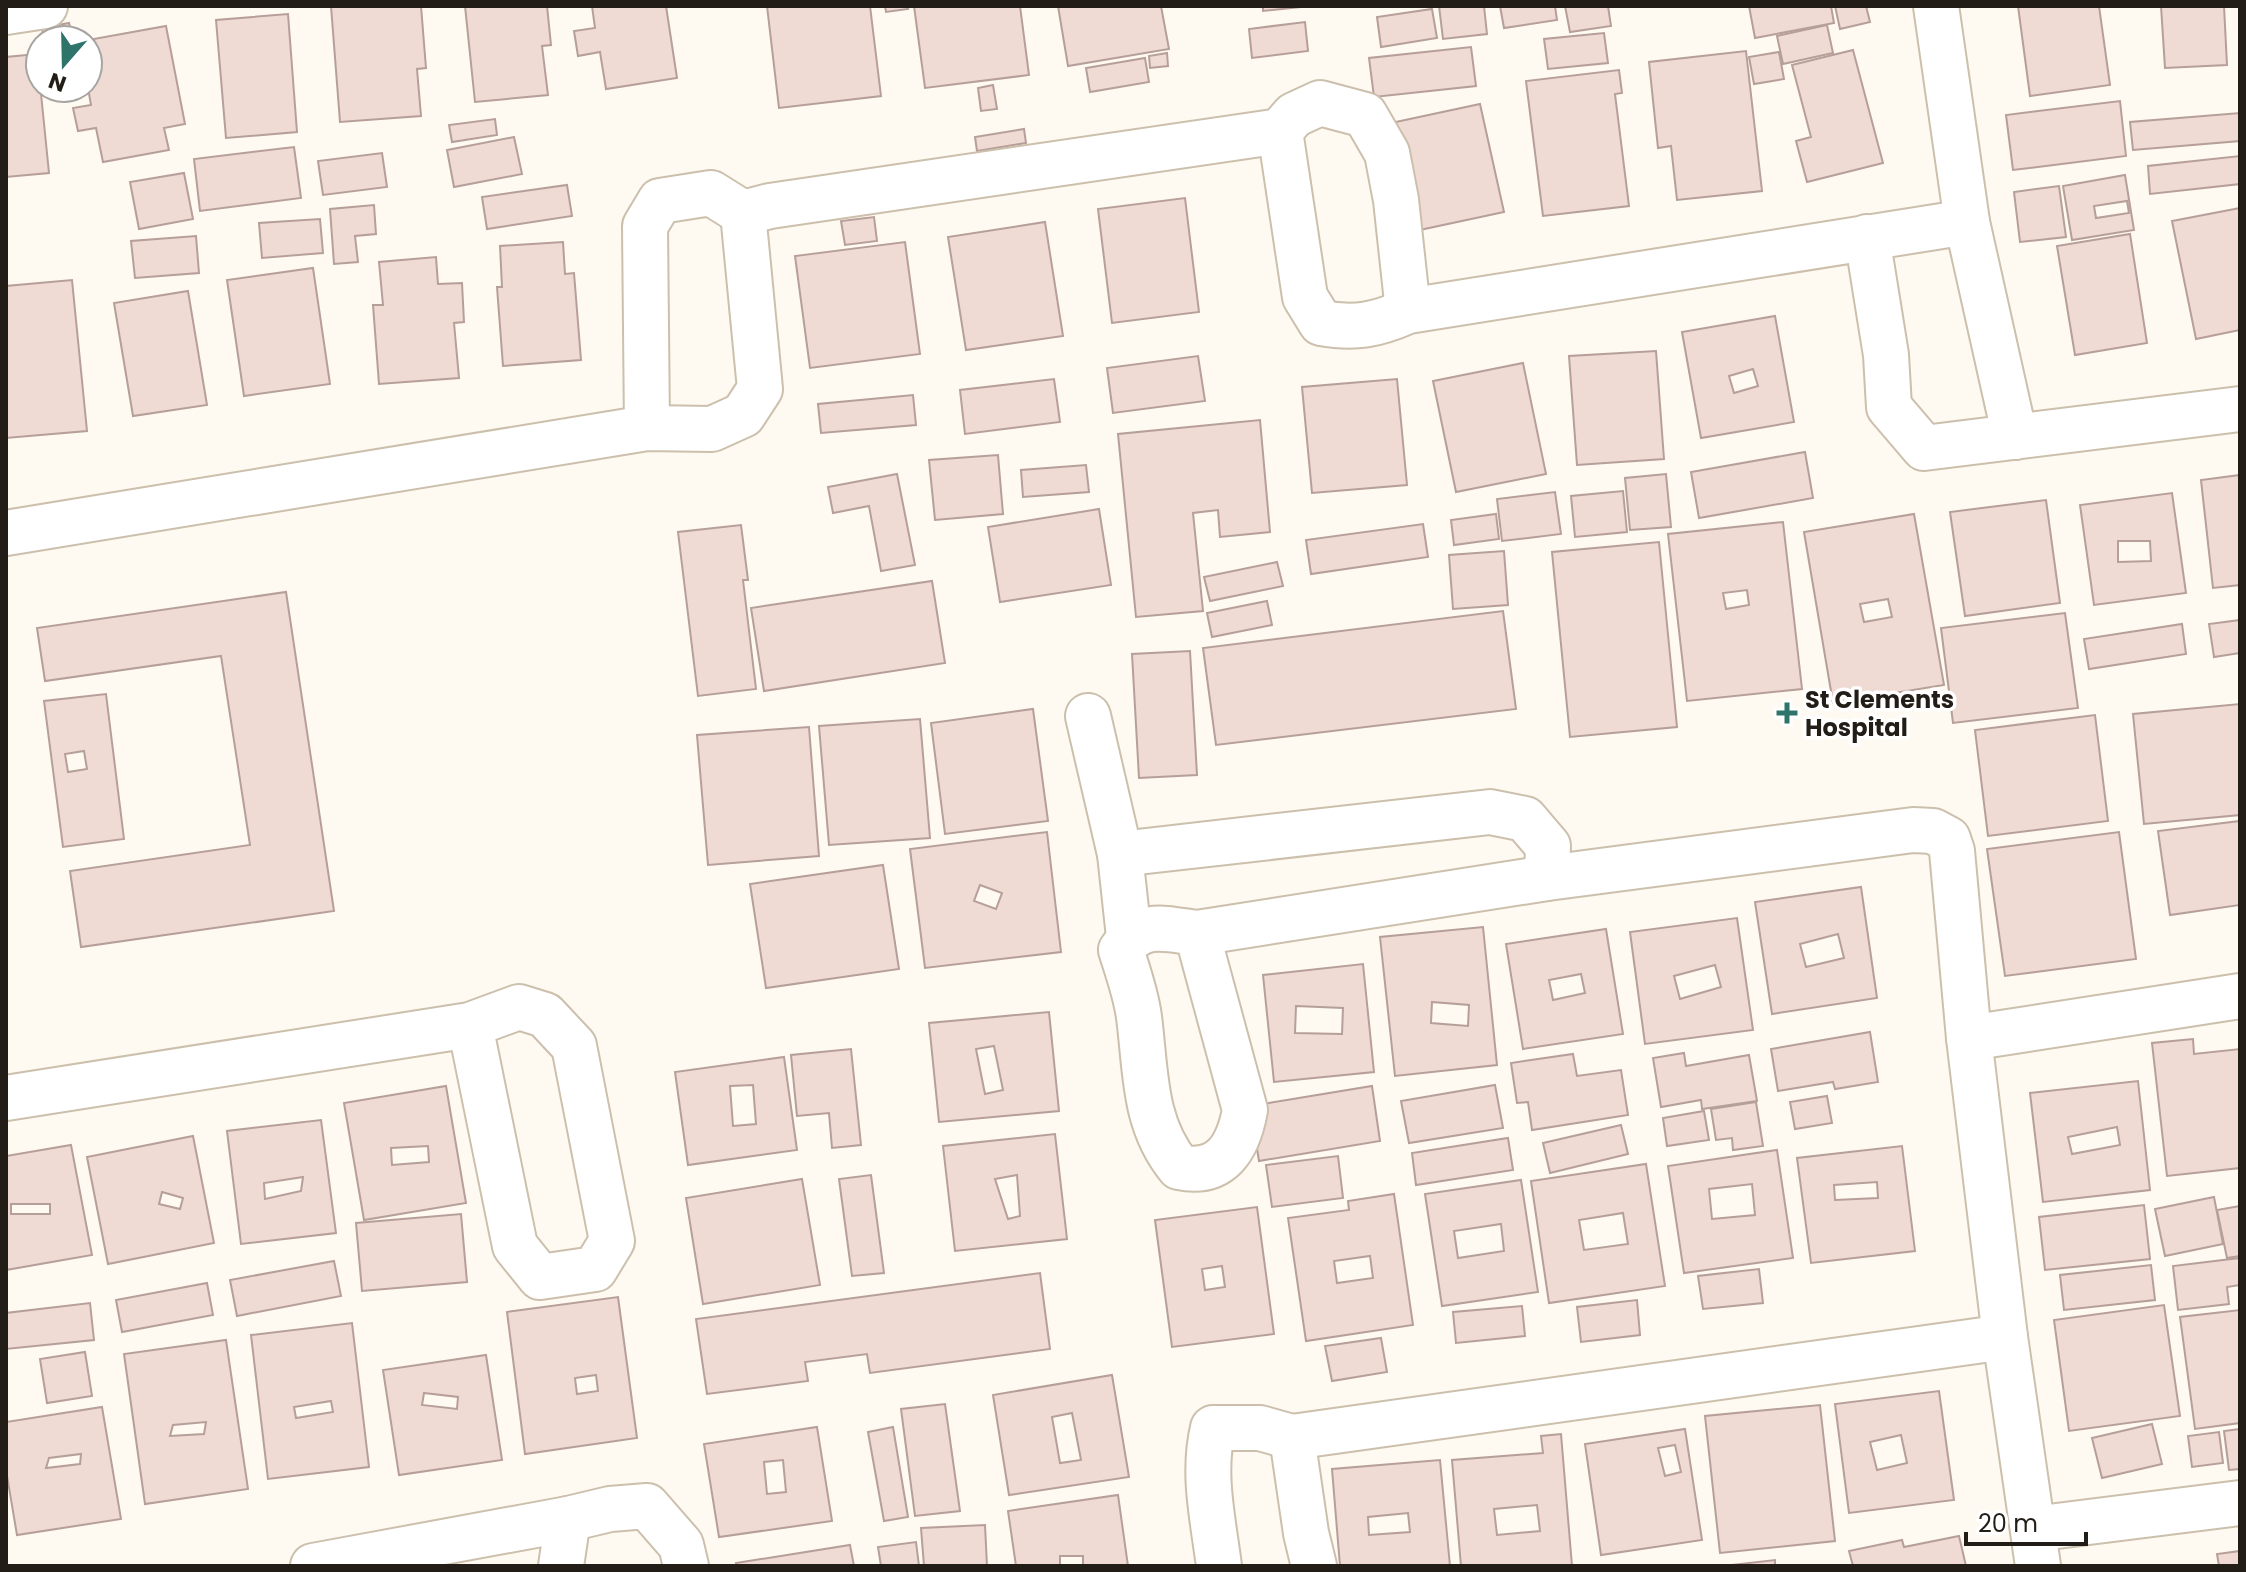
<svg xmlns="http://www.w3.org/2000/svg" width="2246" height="1572" viewBox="0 0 2246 1572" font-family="Poppins,sans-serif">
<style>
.building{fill:#f0dad4;stroke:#b79f99;stroke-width:2;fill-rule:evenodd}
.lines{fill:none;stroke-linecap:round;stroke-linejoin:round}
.minor-casing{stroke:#ccc0ad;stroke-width:48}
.minor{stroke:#fff;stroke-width:44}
.poi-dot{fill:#2e746a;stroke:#fff;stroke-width:3}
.labels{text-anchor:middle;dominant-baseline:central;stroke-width:7;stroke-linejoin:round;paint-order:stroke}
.poi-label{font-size:24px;font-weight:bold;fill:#221d16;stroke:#fff;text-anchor:start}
</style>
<rect width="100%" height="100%" fill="#fef9f1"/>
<g class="building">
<polygon points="331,6 421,6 426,68 417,69 421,116 340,122"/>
<polygon points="465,6 547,6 551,45 542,46 548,95 475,102"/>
<polygon points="592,6 666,6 677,78 606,89 600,52 578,56 574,31 595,28"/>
<polygon points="767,6 870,6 881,96 779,108"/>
<polygon points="885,6 907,6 908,9 886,12"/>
<polygon points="914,6 1020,6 1029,75 925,88"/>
<polygon points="1058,6 1161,6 1169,49 1068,66"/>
<polygon points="1263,6 1311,6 1263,11"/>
<polygon points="1439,6 1484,6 1487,34 1443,39"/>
<polygon points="1500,6 1555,6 1557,20 1504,28"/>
<polygon points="1565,6 1608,6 1611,26 1570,32"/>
<polygon points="1749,6 1831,6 1834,23 1755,38"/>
<polygon points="1835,6 1866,6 1870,22 1840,29"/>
<polygon points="2018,6 2099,6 2110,85 2030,96"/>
<polygon points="2161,6 2224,6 2227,65 2165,68"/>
<polygon points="1432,9 1437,38 1381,47 1377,17"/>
<polygon points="288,14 297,132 226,138 216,20"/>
<polygon points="1305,22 1308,51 1252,58 1249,29"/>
<polygon points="69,23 73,40 44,40 42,28"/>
<polygon points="1827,25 1833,53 1783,64 1777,36"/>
<polygon points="166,26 185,124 164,128 169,150 103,162 96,128 78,131 73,108 91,105 88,88 88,40"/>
<polygon points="1604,33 1608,63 1548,69 1544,39"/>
<polygon points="1471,47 1476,86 1374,97 1369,58"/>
<polygon points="1853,50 1883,163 1807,182 1796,141 1811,137 1792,65"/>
<polygon points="1746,51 1762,191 1677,200 1671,146 1658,148 1649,62"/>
<polygon points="1779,52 1784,79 1754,84 1749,57"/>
<polygon points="1167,53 1168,66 1150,68 1149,56"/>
<polygon points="37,54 49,173 6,177 6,57"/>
<polygon points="1145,58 1149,82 1090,92 1086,68"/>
<polygon points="1619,70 1622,93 1615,94 1629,206 1543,216 1526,81"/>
<polygon points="993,85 997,109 981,111 978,88"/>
<polygon points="2120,101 2126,156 2013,170 2006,115"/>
<polygon points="1480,104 1504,212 1415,231 1391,123"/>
<polygon points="2240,113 2240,141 2133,150 2130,122"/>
<polygon points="495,119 497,135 452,142 449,125"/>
<polygon points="1024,129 1026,143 977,151 975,137"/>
<polygon points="514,137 522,174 454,187 447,150"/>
<polygon points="294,147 301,198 200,211 194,159"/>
<polygon points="382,153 387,187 323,195 318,161"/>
<polygon points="2240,156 2240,184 2150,194 2148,166"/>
<polygon points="184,173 193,219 139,229 130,182"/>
<path d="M2125,175L2134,230L2072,240L2063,186ZM2127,201L2129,213L2096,218L2094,206Z"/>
<polygon points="567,185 572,216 487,229 482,197"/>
<polygon points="2059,186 2066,237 2020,242 2014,192"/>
<polygon points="1185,198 1199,312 1112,323 1098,209"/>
<polygon points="374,205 376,234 355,236 358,262 334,264 330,209"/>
<polygon points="2240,208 2240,330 2196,339 2172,221"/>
<polygon points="874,217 877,241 845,245 841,221"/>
<polygon points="320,219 323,253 262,258 259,223"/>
<polygon points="1045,222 1063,336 966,350 948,237"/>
<polygon points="2130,234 2147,343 2075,355 2057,246"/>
<polygon points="196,236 199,273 135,278 131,241"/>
<polygon points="563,242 565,274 574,273 581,360 503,366 497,287 502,287 500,246"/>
<polygon points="905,242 920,354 810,368 795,256"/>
<polygon points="436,257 438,284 462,283 464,322 454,323 459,378 379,384 373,305 383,305 379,262"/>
<polygon points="313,268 330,384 244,396 227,280"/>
<polygon points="72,280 87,431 6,438 6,286"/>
<polygon points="188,291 207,405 133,416 114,303"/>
<path d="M1775,316L1794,422L1701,438L1682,332ZM1753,369L1758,386L1734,393L1729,376Z"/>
<polygon points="1656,351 1664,459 1577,465 1569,356"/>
<polygon points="1198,356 1205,401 1113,413 1107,368"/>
<polygon points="1523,363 1546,474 1456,492 1433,381"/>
<polygon points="1054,379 1060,422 965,434 960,390"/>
<polygon points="1397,379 1407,485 1312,493 1302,387"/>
<polygon points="913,395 916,425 821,433 818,404"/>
<polygon points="1260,420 1270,532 1220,537 1218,510 1193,513 1203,611 1136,617 1118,434"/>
<polygon points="1805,452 1813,498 1699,518 1691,472"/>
<polygon points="998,455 1003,514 935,520 929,460"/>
<polygon points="1086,465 1089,492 1023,497 1021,470"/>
<polygon points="897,474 915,565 881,571 869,506 833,513 828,487"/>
<polygon points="1666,474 1671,527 1630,530 1625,478"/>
<polygon points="2240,475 2240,585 2213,588 2201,480"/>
<polygon points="1623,491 1627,532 1575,537 1571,496"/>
<polygon points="1555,492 1561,534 1502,541 1497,499"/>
<path d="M2172,493L2186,593L2094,605L2080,505ZM2118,541H2150L2151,561L2118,562Z"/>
<polygon points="2046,500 2060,603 1965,616 1950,512"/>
<polygon points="1099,509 1111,585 1000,602 988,527"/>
<polygon points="1496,514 1499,539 1454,545 1451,520"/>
<path d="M1914,514L1944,685L1833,703L1804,532ZM1888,599L1892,617L1864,622L1860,604Z"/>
<path d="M1783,522L1802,689L1687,701L1668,534ZM1747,590L1749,605L1726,609L1723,593Z"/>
<polygon points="1423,524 1428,557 1311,574 1306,540"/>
<polygon points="741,525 748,580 743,580 756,689 698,696 678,532"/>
<polygon points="1659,542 1677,727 1570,737 1552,552"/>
<polygon points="1504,551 1508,605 1453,609 1449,555"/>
<polygon points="1277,562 1283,586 1210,601 1204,577"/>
<polygon points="932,581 945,663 764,691 751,608"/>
<polygon points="286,592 334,911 81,947 70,871 250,845 221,656 45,681 37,628"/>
<polygon points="1267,601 1272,625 1212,637 1207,613"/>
<polygon points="1503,611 1516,709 1216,745 1203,648"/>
<polygon points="2065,613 2078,708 1953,723 1941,628"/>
<polygon points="2240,620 2240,653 2214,657 2209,624"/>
<polygon points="2182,624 2186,654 2089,669 2084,639"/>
<polygon points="1190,651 1197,775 1139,778 1132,654"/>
<path d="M106,694L124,839L63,847L44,701ZM84,751L87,769L68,772L65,754Z"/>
<polygon points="2240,704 2240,815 2144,824 2133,714"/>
<polygon points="1033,709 1048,821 945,834 931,723"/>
<polygon points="2095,715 2108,821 1988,836 1975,730"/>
<polygon points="920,719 930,838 829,845 819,726"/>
<polygon points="809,727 819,856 708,865 697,735"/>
<polygon points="2240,821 2240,905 2170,915 2158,831"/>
<path d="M1047,832L1061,952L925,968L910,849ZM980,885L1002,893L996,909L974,901Z"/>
<polygon points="2119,832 2136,959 2005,976 1987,849"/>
<polygon points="883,865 899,969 766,988 750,884"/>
<path d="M1861,887L1877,998L1772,1014L1755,902ZM1838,934L1844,958L1806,967L1800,944Z"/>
<path d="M1737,918L1753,1030L1645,1044L1630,932ZM1715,965L1721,987L1680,999L1674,976Z"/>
<path d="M1483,927L1497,1065L1395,1076L1380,937ZM1432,1002L1469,1005L1468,1026L1431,1023Z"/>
<path d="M1606,929L1623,1034L1523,1049L1506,944ZM1581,974L1585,993L1553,1000L1549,980Z"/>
<path d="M1363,964L1374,1072L1274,1082L1263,975ZM1296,1006L1343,1008L1342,1034L1295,1033Z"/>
<path d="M1049,1012L1059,1111L939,1122L929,1023ZM994,1046L1003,1090L985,1094L976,1049Z"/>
<polygon points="1870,1032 1878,1082 1835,1089 1833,1082 1778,1091 1771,1049"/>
<polygon points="2193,1039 2194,1054 2240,1049 2240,1168 2167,1176 2152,1043"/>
<polygon points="851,1049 861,1145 832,1148 829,1113 797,1116 791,1055"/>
<polygon points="1684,1053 1686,1066 1749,1055 1757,1101 1702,1109 1701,1100 1661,1107 1653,1058"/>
<polygon points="1573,1054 1577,1076 1621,1070 1628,1115 1532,1130 1528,1102 1517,1103 1511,1063"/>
<path d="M784,1057L797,1150L688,1165L675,1072ZM753,1085L756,1124L733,1126L730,1086Z"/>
<path d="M2138,1081L2150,1190L2043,1202L2030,1093ZM2117,1127L2120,1145L2072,1154L2068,1137Z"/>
<polygon points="1495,1085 1503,1128 1409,1143 1401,1101"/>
<path d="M446,1086L466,1203L364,1220L344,1103ZM428,1146L429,1162L392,1165L391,1148Z"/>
<polygon points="1372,1086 1380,1141 1259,1161 1250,1106"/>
<polygon points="1827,1096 1832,1123 1795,1129 1790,1102"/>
<polygon points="1756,1102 1763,1146 1733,1150 1732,1138 1716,1140 1711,1109"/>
<polygon points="1704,1111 1709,1140 1667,1146 1663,1118"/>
<path d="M321,1120L336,1233L241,1244L227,1131ZM303,1177L301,1191L265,1199L264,1183Z"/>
<polygon points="1621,1125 1628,1154 1550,1173 1543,1143"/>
<path d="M1055,1134L1067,1239L955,1251L943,1146ZM1017,1175L1020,1216L1008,1219L995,1179Z"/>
<path d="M193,1136L214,1243L108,1264L87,1157ZM162,1192L183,1198L180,1209L159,1204Z"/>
<polygon points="1508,1138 1513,1170 1416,1185 1412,1153"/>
<path d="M71,1145L92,1255L6,1270V1156ZM11,1204H50V1214H11Z"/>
<path d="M1902,1146L1915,1251L1811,1263L1797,1158ZM1877,1182L1878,1198L1835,1200L1834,1185Z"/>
<path d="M1777,1150L1793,1258L1684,1273L1668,1166ZM1752,1184L1755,1215L1712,1219L1709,1189Z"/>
<polygon points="1338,1156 1343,1198 1272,1207 1266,1165"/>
<path d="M1646,1164L1665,1286L1549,1303L1531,1181ZM1623,1213L1628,1244L1584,1250L1579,1220Z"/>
<polygon points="871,1175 884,1273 852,1276 839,1179"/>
<polygon points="802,1179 820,1285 703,1304 686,1198"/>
<path d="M1521,1180L1538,1292L1442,1306L1425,1194ZM1501,1224L1504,1251L1458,1258L1454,1231Z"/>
<path d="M1394,1194L1413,1325L1306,1341L1288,1218L1349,1210L1348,1201ZM1370,1256L1373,1278L1337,1283L1334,1261Z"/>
<polygon points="2214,1197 2223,1244 2165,1256 2155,1209"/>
<polygon points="2144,1205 2150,1259 2045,1270 2039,1217"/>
<polygon points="2240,1206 2240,1256 2227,1258 2217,1210"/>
<path d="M1257,1207L1274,1334L1172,1347L1155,1220ZM1222,1266L1225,1287L1205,1290L1202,1269Z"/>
<polygon points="461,1214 467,1282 362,1291 356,1223"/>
<polygon points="2240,1258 2240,1285 2227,1287 2229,1304 2178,1310 2173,1266"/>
<polygon points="334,1261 341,1296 237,1316 230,1280"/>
<polygon points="2151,1265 2155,1300 2064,1310 2060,1275"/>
<polygon points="1759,1269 1763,1303 1703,1309 1698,1276"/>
<polygon points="1040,1273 1050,1349 870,1373 867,1354 805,1362 808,1381 707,1394 696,1319"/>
<polygon points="207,1283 213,1315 122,1332 116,1300"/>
<path d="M618,1297L637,1438L525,1454L507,1312ZM596,1375L598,1391L577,1394L575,1378Z"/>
<polygon points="1637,1300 1640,1335 1581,1342 1577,1307"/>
<polygon points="90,1303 94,1340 6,1349 6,1313"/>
<polygon points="2164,1305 2180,1416 2069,1431 2054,1320"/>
<polygon points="1522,1306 1525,1336 1456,1343 1453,1312"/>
<polygon points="2240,1310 2240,1423 2195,1429 2180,1317"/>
<path d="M352,1323L369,1467L268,1479L251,1335ZM331,1401L333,1412L296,1418L294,1407Z"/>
<polygon points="1381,1338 1387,1372 1332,1381 1325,1346"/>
<path d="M226,1340L248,1489L145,1504L124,1354ZM206,1422L204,1434L170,1436L173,1425Z"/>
<polygon points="85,1352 92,1396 47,1403 40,1359"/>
<path d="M486,1355L502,1460L399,1475L383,1370ZM424,1393L458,1397L457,1409L422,1405Z"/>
<path d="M1112,1375L1129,1477L1009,1495L993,1395ZM1072,1413L1081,1460L1060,1463L1052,1417Z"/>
<path d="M1939,1391L1954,1500L1849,1513L1835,1404ZM1901,1435L1907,1463L1877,1470L1870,1442Z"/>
<polygon points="945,1404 960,1511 915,1516 901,1409"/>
<polygon points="1820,1405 1835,1541 1720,1553 1705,1416"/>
<path d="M102,1407L121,1519L17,1535L6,1470V1422ZM81,1454L80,1464L46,1468L49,1458Z"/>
<polygon points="2152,1424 2162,1464 2102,1478 2092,1438"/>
<path d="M817,1427L832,1521L719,1537L704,1444ZM783,1460L786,1492L767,1494L764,1462Z"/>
<polygon points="893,1427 908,1517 884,1521 868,1432"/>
<path d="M1685,1429L1702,1540L1601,1555L1585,1444ZM1675,1445L1681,1472L1665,1476L1658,1448Z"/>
<polygon points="2240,1429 2240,1469 2229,1470 2224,1431"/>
<polygon points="2219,1432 2223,1463 2192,1467 2188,1436"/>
<path d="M1561,1434L1572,1566H1461L1452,1460L1543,1453L1541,1436ZM1537,1505L1540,1531L1497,1535L1494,1509Z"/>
<path d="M1440,1460L1450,1566H1340L1332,1469ZM1408,1513L1410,1532L1369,1535L1368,1517Z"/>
<polygon points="1118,1495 1128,1566 1083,1566 1083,1556 1060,1556 1060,1566 1016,1566 1008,1511"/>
<polygon points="985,1525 987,1566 924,1566 921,1528"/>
<polygon points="1959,1536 1966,1566 1853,1566 1849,1551 1902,1540 1904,1547"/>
<polygon points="916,1542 919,1566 881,1566 878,1547"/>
<polygon points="850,1545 854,1566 737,1566 736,1563"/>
<polygon points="2240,1551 2240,1566 2219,1566 2217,1554"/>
<polygon points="1775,1560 1775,1566 1723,1566"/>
</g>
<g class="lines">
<defs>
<g id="minor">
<polyline points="1936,6 1967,222 2015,437"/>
<polyline points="6,12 45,6"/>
<path d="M1280,131L1305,297L1321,323C1356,329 1376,325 1408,311L1967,222"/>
<polyline points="1867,237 1886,355 1889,407 1924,448 2240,409"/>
<polyline points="647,428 645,226 660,201 711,193 743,213"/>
<polyline points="6,533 647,428 712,429 743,415 760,389 743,213 770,206 1280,131 1294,115 1320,103 1365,115 1387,153 1396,200 1408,311"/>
<polyline points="1088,716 1120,854 1129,937"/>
<polyline points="1120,854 1490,812 1525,819 1548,846 1547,878"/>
<path d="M1197,933L1245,1110C1238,1148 1221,1176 1179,1167C1143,1123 1146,1071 1139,1017C1136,994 1128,972 1121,950C1141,920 1166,929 1197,933L1547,878L1913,830L1933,831L1948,839L1952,851L1969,1038L2005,1337L2038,1566"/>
<polyline points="1969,1038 2240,996"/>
<polyline points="6,1098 470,1025 519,1007 545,1015 574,1046 612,1241 595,1269 540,1277 515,1246 470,1025"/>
<polyline points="1292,1437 1306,1533 1314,1566"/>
<polyline points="2033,1529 2240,1503"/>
<polyline points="313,1566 568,1519 610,1509 647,1506 681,1545 686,1566"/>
<polyline points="561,1566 568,1519"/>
<path d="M1219,1566C1213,1519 1202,1474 1213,1428H1260L1292,1437L2005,1337"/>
</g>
</defs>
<use href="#minor" class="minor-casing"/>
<use href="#minor" class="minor"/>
</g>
<path class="poi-dot" d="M1783 701h8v8h8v8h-8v8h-8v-8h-8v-8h8z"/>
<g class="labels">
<g class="poi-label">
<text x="1805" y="699">St Clements<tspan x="1805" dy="28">Hospital</tspan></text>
</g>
</g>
<rect width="2246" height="1572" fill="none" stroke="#221d16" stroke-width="16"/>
<g transform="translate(64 64) rotate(200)"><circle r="38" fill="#ffffff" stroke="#a7a5a2" stroke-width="2"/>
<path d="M0-6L14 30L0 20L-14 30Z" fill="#2e746a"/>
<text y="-12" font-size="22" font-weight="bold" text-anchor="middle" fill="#221d16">N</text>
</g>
<path d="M1966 1532v12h120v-12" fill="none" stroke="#221d16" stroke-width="4"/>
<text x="1978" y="1532" font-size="24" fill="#221d16" stroke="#ffffff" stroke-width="6" paint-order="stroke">20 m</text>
</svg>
